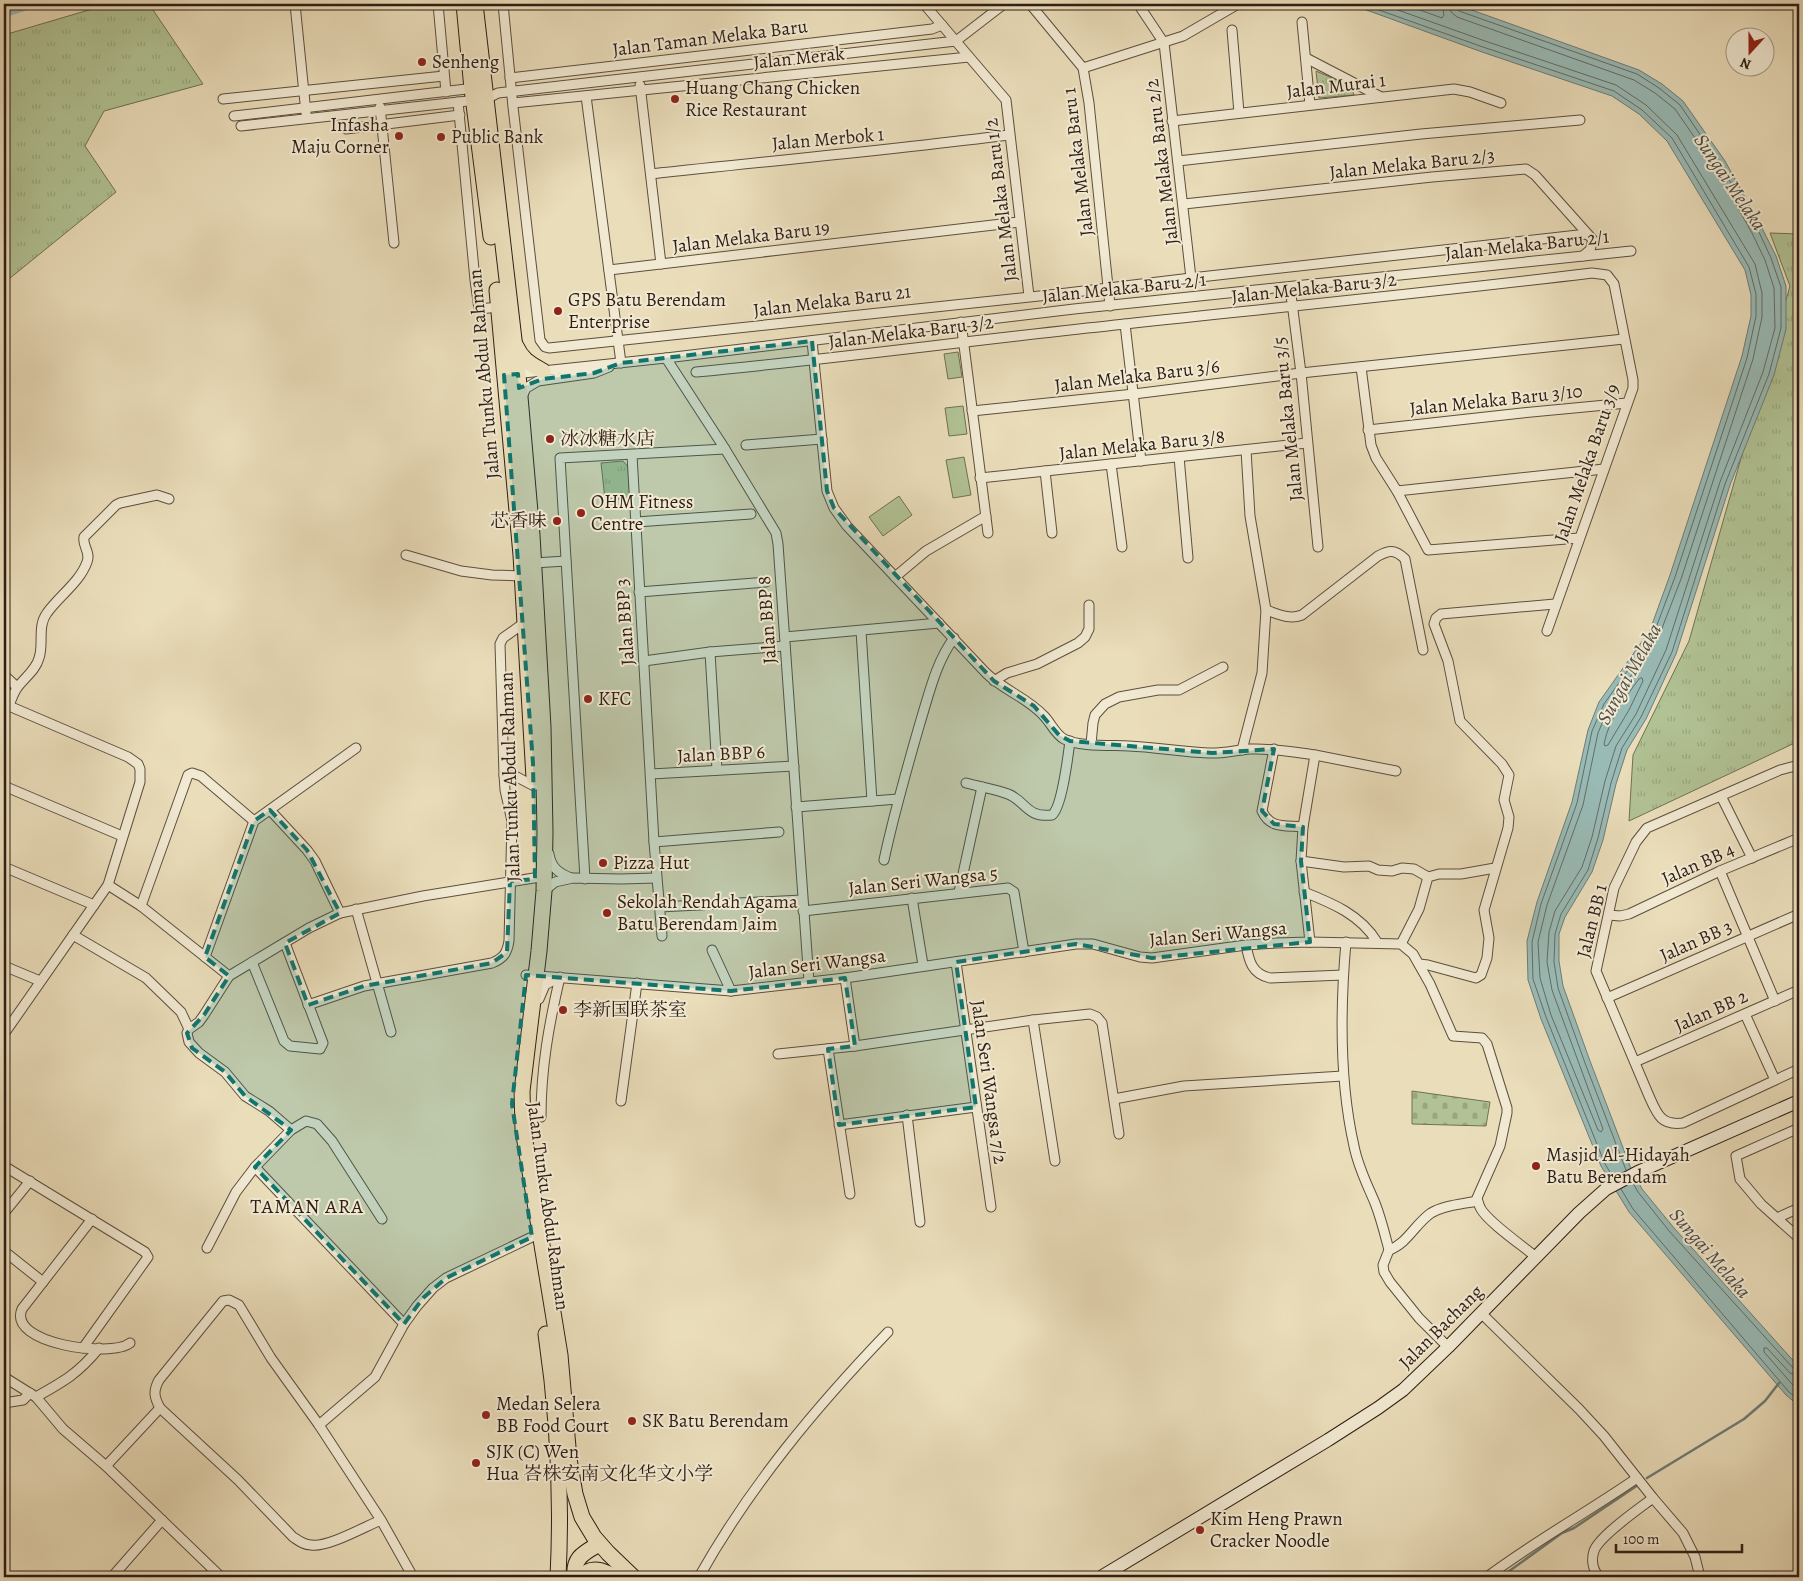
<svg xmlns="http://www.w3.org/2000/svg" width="1803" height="1581" viewBox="0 0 1803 1581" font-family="Alegreya,'Noto Serif SC',serif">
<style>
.grass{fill:url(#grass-tufts);stroke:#707054}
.cemetery{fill:url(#cemetery-stones);stroke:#707054}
.pitch{fill:#b1c294;stroke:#707054}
.water{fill:#99bbb6;stroke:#6e7c76}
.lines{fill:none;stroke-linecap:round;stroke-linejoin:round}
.shore{stroke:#646c66;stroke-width:1}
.stream{stroke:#6e7c76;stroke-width:2.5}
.river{stroke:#99bbb6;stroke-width:15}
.street-casing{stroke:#5d4e3e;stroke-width:11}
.secondary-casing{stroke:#2e1e15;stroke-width:14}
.primary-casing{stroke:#2e1e15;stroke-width:17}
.street{stroke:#f1e9d2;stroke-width:9}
.secondary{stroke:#f1e9d2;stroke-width:12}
.primary{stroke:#eaddba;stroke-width:15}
.marked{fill:#0f766e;fill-opacity:0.2;stroke:#0f766e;stroke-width:4;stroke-dasharray:10 6;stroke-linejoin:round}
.poi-dot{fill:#8f2418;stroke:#f1e9d2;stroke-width:2}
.labels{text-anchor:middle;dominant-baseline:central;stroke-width:4;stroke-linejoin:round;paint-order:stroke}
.street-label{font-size:19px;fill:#2e1e15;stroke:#f1e9d2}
.poi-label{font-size:19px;fill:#2e1e15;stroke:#f1e9d2;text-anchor:start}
.water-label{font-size:20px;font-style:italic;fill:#4e4d45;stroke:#f1e9d2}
.neighbourhood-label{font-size:20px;letter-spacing:1px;fill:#2e1e15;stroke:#f1e9d2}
</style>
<defs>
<pattern id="grass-tufts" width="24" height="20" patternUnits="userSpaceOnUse" patternTransform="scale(1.25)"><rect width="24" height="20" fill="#b1c294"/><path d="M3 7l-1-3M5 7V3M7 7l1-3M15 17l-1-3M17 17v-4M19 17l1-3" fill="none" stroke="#99a67f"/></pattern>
<pattern id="cemetery-stones" width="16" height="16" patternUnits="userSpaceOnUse" patternTransform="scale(1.25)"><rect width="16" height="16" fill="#b1c294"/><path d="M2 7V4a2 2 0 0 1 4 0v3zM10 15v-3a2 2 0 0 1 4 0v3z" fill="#99a67f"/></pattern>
</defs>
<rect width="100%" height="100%" fill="#eaddba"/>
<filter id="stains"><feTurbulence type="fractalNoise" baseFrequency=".004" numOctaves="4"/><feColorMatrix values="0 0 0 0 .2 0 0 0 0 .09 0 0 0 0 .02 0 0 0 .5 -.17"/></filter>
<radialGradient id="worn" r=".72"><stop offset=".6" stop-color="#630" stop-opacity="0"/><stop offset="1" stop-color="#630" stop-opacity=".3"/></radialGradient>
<g class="grass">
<polygon points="109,4 149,4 203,84 104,111 85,146 116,192 4,283 4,35"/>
<polygon points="1316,71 1351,86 1354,95 1319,98"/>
<polygon points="1770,233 1799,234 1799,741 1629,821 1633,755 1689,641 1790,286"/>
<polygon points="623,461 628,467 630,499 605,499 601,463"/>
</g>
<polygon class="cemetery" points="1412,1091 1490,1102 1486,1126 1412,1124"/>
<g class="pitch">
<polygon points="958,352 962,377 948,379 944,354"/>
<polygon points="963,406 967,434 949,436 945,408"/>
<polygon points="964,457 971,495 953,498 946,460"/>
<polygon points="899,496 912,515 883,536 869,517"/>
</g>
<polygon class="water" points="1350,4 1455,4 1639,70 1662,84 1683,101 1725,161 1762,228 1776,256 1786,286 1786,329 1774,375 1730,485 1676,654 1646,719 1627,750 1616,784 1603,840 1592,872 1565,917 1559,934 1559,961 1563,986 1590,1061 1630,1166 1642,1189 1674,1228 1799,1367 1799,1406 1786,1395 1629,1212 1601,1166 1541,1019 1528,980 1527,941 1537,902 1572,802 1588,730 1599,702 1650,630 1670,575 1742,356 1751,316 1751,295 1745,270 1667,141 1639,114 1612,96 1482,52"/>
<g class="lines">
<g class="shore">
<polyline points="1362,4 1483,47 1614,91 1642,110 1672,138 1749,267 1756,294 1756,316 1747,358 1675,577 1654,633 1604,704 1592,731 1577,803 1541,904 1532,942 1533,979 1546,1017 1605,1164 1613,1177"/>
<polyline points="1381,4 1485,41 1616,85 1646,105 1677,135 1755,264 1762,293 1762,317 1753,359 1681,579 1659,636 1609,707 1598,733 1583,805 1547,905 1538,942 1540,978 1551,1015 1598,1130 1601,1132 1603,1129 1552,990 1547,962 1549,932 1555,911 1582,867 1592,837 1605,781 1616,746 1636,714 1666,650 1720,482 1763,372 1775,328 1774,288 1765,260 1752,233 1715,167 1675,109 1655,93 1634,80 1457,17 1451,12 1449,4"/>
<polyline points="1403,4 1442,18 1444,15 1442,4"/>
<polyline points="1456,4 1456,8 1459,11 1637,74 1659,88 1680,105 1720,164 1758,230 1771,258 1781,287 1781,328 1769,374 1725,484 1672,652 1641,717 1622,748 1611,783 1598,838 1588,870 1561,914 1555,934 1554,962 1558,988 1585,1063 1626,1170"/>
<path d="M1642,678L1643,681L1629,710L1608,745L1605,746L1604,744C1609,719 1624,699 1639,679Z"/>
<polyline points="1633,1183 1638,1192 1670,1232 1793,1368 1799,1370"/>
<polyline points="1621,1189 1633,1209 1789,1392 1799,1400"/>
<polyline points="1799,1376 1790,1373 1767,1348 1764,1348 1764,1352 1799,1392"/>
</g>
<g class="stream">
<polyline points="1647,1478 1744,1419 1765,1401 1779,1383"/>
<polyline points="1501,1577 1562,1533 1574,1528 1638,1485"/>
</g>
<polyline class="river" points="4,10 22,4"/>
<defs>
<g id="street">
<polyline points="295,4 306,113"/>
<polyline points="438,4 446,92"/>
<polyline points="503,4 513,107 540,340 545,347 549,348 1067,293 1191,278 1587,234"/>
<polyline points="924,4 1006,100 1029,296"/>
<polyline points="1030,4 1083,68 1089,103 1110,306"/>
<polyline points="1138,4 1164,43 1191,278"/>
<polyline points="1302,22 1310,105"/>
<polyline points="1232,30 1239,113"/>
<polyline points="1306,58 1381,97"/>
<polyline points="1083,68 1183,36 1238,4"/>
<polyline points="510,78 932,29 942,25"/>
<polyline points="640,85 661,264"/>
<polyline points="586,96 621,363"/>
<polyline points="223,99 444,76"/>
<polyline points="458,102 475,280 479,309 499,307"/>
<polyline points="513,103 969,57"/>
<polyline points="380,107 394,243"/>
<polyline points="234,116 475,88"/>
<polyline points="1172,121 1454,89 1470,92 1501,103"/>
<polyline points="241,126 486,99 498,93 956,41 1004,4"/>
<polyline points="346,129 460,115"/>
<polyline points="1178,161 1421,134 1580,120"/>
<path d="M651,174C770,161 890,150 1009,135"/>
<polyline points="1184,204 1432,177 1526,169 1535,175 1593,240 1590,250 1583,256"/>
<polyline points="609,270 1019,222"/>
<polyline points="1290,287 1301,373 1318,547"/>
<polyline points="961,322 988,533"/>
<polyline points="1125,324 1141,461"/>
<path d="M812,341L827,491L834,508L847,526L986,673C1003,690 1028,698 1044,716C1051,723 1055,734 1064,739C1079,747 1111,745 1129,746C1155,747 1182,752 1208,753C1222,754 1236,750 1250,749C1272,748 1293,752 1315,755L1303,827L1301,861L1310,942"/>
<polyline points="666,358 725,449 776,533 778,544 809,982"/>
<polyline points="1361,367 1371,445 1376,458 1397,491 1428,550 1579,538"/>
<path d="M696,372C824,360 951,343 1079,329C1250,310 1421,294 1592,273L1607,275L1614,284L1633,380V388L1547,631"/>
<polyline points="514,374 666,358 1074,309 1631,251"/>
<polyline points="522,397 526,388 538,381 594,373 609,367"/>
<polyline points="972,411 1134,394 1301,373 1624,339"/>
<polyline points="1368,430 1522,413 1627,403"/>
<polyline points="746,445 822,439"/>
<polyline points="632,455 654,842 662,936"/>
<polyline points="1179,457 1188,558"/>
<polyline points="1111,464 1122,547"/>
<polyline points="1045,471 1052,533"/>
<polyline points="980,478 1307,443"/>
<polyline points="1397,491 1604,469"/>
<polyline points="636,522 751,514"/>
<polyline points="406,555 461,571 492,575 522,576"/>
<polyline points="534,563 566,561"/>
<polyline points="895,577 926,551 986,516"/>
<polyline points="639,592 766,582"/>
<path d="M1266,610C1278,614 1289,620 1302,615L1378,556C1389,550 1395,549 1405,559L1423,650"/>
<polyline points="524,623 503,638 500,644 504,775 517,777 534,786"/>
<polyline points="861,631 872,801"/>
<polyline points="785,637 939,623"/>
<polyline points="710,652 717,770"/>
<polyline points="644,661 710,652 785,646"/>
<polyline points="4,675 17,687"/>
<polyline points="994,681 1007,673 1037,664 1078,643 1085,637 1089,629 1089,605"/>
<polyline points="4,706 9,706 128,757 138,764 140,769 140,782 108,885 4,1034"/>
<path d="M9,706C11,700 13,694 17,688C24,678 36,670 39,658C44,644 37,626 47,613C59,596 80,582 87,562C91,552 82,546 84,537L116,505L120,503L157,495L169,499"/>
<polyline points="1091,744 1093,723 1095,715 1105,704 1119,697 1158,690 1179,690 1223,667"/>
<path d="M1274,749L1262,811C1270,829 1285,825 1303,827"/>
<polyline points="1242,750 1262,673 1266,610 1250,516 1246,450"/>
<polyline points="1315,755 1396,771"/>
<path d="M1799,765L1780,770L1647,828L1636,842L1614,888L1596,971L1649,1096C1657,1114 1661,1126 1683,1123L1799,1069"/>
<polyline points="651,774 794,766"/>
<path d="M966,783C980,787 995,789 1008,794C1026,801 1026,818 1052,815C1062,807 1068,756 1070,741"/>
<polyline points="4,786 122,836"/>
<polyline points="1721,796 1752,858"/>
<polyline points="796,807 898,799"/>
<polyline points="270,810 307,850 315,861 340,913"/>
<polyline points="654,842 779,832"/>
<path d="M549,854C551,867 558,873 571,878"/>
<path d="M884,860C894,813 907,768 920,723C929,694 936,662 954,638"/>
<polyline points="1301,861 1344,867 1369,866 1378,870 1392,871 1402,868 1414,869 1428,877"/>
<polyline points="4,867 94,905"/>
<polyline points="1720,871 1775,1001"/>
<polyline points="585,879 560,458 725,449"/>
<polyline points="108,885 141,906 229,976 309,928 340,913 423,896 540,877 543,871"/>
<polyline points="544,891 555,882 573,878 621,879 656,878"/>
<polyline points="959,892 982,787"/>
<path d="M1304,892C1332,903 1361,915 1377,942"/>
<polyline points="912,898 923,965"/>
<polyline points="141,906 188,775 192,773 201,776 254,821"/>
<polyline points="659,907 802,900"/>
<polyline points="356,909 391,1032"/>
<polyline points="803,911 1008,888 1014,892 1024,952"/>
<polyline points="1609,915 1620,916 1629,914 1720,871 1799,838"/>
<polyline points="73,935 146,978 181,1012 189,1029"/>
<path d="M1346,942C1340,1010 1339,1080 1354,1146C1358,1167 1367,1184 1375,1203C1381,1218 1385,1235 1389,1250L1383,1265L1384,1272L1390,1282L1419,1318L1448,1347"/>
<polyline points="1401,944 1419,909 1428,877 1439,874 1461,874 1495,868"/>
<path d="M1246,945C1249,961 1252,974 1270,978L1343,975"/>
<polyline points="712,950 731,991"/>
<polyline points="205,957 254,821 356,748"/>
<polyline points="252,962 284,1041 290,1046 320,1049 323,1043 285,943"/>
<polyline points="956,962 991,1207"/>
<polyline points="1419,964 1428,965 1476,978 1481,975 1487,958 1489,938 1484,910 1508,828 1509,817 1504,800 1509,775 1502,764 1460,721 1448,661 1434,624 1436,618 1441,614 1555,604"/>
<polyline points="4,966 40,981"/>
<path d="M526,975L731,991L845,978L1076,944H1093L1140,957L1152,958L1246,945L1276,943L1310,942L1401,944L1413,954L1430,984L1453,1036L1482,1038L1487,1044L1507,1108V1113L1500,1146L1477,1198C1478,1201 1479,1206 1481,1209C1488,1222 1523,1246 1536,1257"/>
<polyline points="229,976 204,1015 199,1022 189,1029 187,1033 189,1042 199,1053 225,1072 245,1096 269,1111 291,1130"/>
<polyline points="845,978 855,1046"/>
<polyline points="1607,998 1799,914"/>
<polyline points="539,999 545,985 558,978"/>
<path d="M308,1005L364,986L492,963C504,958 507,953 509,941L512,821L505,790L504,775"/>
<polyline points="1745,1014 1775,1080"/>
<polyline points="1033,1020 1055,1161"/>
<polyline points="828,1049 850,1194"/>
<polyline points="778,1054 855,1046 1033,1020 1090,1014 1097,1017 1102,1023 1119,1134"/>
<polyline points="1635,1062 1799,990"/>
<polyline points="1114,1099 1184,1086 1343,1076"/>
<polyline points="621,1101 637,983"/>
<polyline points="907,1115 920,1222"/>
<path d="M541,1117C541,1068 549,1024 560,977"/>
<polyline points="839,1125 976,1107"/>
<polyline points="1799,1128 1736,1156 1740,1179 1761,1204 1799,1238"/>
<polyline points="4,1166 145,1252 148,1257 83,1348"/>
<polyline points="255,1167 404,1324"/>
<polyline points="4,1213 30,1181"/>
<polyline points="1777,1218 1799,1208"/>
<path d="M92,1219L22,1309C7,1344 111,1358 130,1343"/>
<polyline points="207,1248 236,1192 255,1167 291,1130 306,1121 317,1124 332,1141 382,1219"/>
<path d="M1389,1250C1408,1243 1415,1224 1431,1213C1444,1205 1463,1204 1477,1201"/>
<polyline points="4,1251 43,1282"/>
<polyline points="1481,1313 1579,1409 1604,1436 1653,1498 1683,1533 1695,1557 1700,1577"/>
<polyline points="4,1377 36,1397 63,1429 106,1466 221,1577"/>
<path d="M36,1397C63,1382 79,1373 99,1348"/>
<polyline points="4,1403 23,1400 30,1393"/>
<polyline points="319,1425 375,1377 404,1324 417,1306 433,1288 446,1278 532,1237"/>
<polyline points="106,1466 160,1408"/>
<path d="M381,1520C364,1527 327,1548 311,1545C304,1545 299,1541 293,1537L238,1480L160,1408C154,1397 153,1391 159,1380L223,1301L229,1300L239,1305L271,1358L319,1425L381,1520L413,1577"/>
<polyline points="112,1577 162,1520"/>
<path d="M699,1577C750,1486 816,1407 888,1332"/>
<path d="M1487,1577C1535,1541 1588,1512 1637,1478"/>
<path d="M1599,1577C1593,1570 1591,1560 1594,1551C1599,1536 1640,1508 1653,1498"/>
</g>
<polyline id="secondary" points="1101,1577 1328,1440 1378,1408 1403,1390 1448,1347 1579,1213 1606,1189 1638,1172 1799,1101"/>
<g id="primary">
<polyline points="464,4 472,89 491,237"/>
<polyline points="475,4 518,374 532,535 543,727 545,832 544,891 539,951 522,1091 523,1129 560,1355 569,1459 575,1494 582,1517 594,1537 608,1553 633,1577"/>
<polyline points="497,290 521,555 534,778"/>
<path d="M516,346C522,360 531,364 543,371"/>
<path d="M546,1334C558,1415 562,1496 558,1577"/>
<path d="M575,1577C573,1557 584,1553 599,1544"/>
<path d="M582,1577C591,1565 604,1571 615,1577"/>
</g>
</defs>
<use href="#street" class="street-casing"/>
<use href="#secondary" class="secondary-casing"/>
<use href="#primary" class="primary-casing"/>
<use href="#street" class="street"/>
<use href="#secondary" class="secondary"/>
<use href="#primary" class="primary"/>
</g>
<path class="marked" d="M812,341L827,491L834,508L994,681L1034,706L1059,735L1070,741L1212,753L1274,749L1262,811L1274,824L1303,827L1301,861L1310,942L1152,958L1076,944L956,962L976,1107L839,1125L828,1049L855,1046L845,978L731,991L526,975L512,1104L532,1237L446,1278L423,1298L404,1324L255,1167L291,1130L245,1096L225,1072L192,1048L187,1033L204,1015L229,976L205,957L254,821L270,810L307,850L340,913L285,943L308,1005L364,986L492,963L507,952L510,881L535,879L533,763L504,375L518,374L519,388L543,379L594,373L621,363Z"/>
<g class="poi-dot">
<circle cx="422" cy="62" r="5"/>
<circle cx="675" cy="99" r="5"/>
<circle cx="399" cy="136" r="5"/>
<circle cx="441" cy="137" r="5"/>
<circle cx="558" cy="311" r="5"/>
<circle cx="550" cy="439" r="5"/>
<circle cx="581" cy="513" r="5"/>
<circle cx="557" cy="521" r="5"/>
<circle cx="588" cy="699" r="5"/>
<circle cx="603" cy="863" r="5"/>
<circle cx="607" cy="913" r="5"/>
<circle cx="563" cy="1010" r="5"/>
<circle cx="1536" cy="1166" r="5"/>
<circle cx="486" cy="1415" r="5"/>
<circle cx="632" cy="1421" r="5"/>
<circle cx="476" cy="1463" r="5"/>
<circle cx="1200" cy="1530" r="5"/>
</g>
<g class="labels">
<g class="street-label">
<text transform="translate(710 38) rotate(-7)">Jalan Taman Melaka Baru</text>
<text transform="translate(799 58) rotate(-6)">Jalan Merak</text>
<text transform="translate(1336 86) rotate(-7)">Jalan Murai 1</text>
<text transform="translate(828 139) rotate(-5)">Jalan Merbok 1</text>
<text transform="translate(1078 162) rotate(-97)">Jalan Melaka Baru 1</text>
<text transform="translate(1162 162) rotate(-97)">Jalan Melaka Baru 2/2</text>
<text transform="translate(1412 164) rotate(-6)">Jalan Melaka Baru 2/3</text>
<text transform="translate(1001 200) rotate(-97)">Jalan Melaka Baru 1/2</text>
<text transform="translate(751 237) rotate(-7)">Jalan Melaka Baru 19</text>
<text transform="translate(1527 245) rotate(-6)">Jalan Melaka Baru 2/1</text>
<text transform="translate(1124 288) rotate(-6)">Jalan Melaka Baru 2/1</text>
<text transform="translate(1314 288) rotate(-6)">Jalan Melaka Baru 3/2</text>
<text transform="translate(832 301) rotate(-7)">Jalan Melaka Baru 21</text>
<text transform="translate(911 332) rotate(-7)">Jalan Melaka Baru 3/2</text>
<text transform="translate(484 374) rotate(-95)">Jalan Tunku Abdul Rahman</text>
<text transform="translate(1137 376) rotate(-7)">Jalan Melaka Baru 3/6</text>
<text transform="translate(1496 400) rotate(-6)">Jalan Melaka Baru 3/10</text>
<text transform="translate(1288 419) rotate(-96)">Jalan Melaka Baru 3/5</text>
<text transform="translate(1142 445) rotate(-6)">Jalan Melaka Baru 3/8</text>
<text transform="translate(1587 463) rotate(-71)">Jalan Melaka Baru 3/9</text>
<text transform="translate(767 620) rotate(-94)">Jalan BBP 8</text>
<text transform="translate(625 622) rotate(-94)">Jalan BBP 3</text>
<text transform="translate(721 754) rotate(-3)">Jalan BBP 6</text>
<text transform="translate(510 777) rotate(-92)">Jalan Tunku Abdul Rahman</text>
<text transform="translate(1698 864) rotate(-24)">Jalan BB 4</text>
<text transform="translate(923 881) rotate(-6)">Jalan Seri Wangsa 5</text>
<text transform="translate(1592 921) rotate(-76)">Jalan BB 1</text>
<text transform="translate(1218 934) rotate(-5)">Jalan Seri Wangsa</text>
<text transform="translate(1696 941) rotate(-24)">Jalan BB 3</text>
<text transform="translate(817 964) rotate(-7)">Jalan Seri Wangsa</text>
<text transform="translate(1711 1011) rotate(-24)">Jalan BB 2</text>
<text transform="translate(989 1082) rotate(82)">Jalan Seri Wangsa 7/2</text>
<text transform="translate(548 1206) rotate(82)">Jalan Tunku Abdul Rahman</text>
<text transform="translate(1441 1327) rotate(-45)">Jalan Bachang</text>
</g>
<g class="poi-label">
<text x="432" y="62">Senheng</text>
<text x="685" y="88">Huang Chang Chicken<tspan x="685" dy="22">Rice Restaurant</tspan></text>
<text x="389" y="125" text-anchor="end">Infasha<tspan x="389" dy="22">Maju Corner</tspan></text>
<text x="451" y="137">Public Bank</text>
<text x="568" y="300">GPS Batu Berendam<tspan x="568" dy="22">Enterprise</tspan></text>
<text x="560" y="439">冰冰糖水店</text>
<text x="591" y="502">OHM Fitness<tspan x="591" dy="22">Centre</tspan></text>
<text x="547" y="521" text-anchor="end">芯香味</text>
<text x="598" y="699">KFC</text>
<text x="613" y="863">Pizza Hut</text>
<text x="617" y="902">Sekolah Rendah Agama<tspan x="617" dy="22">Batu Berendam Jaim</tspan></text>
<text x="573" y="1010">李新国联茶室</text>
<text x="1546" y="1155">Masjid Al-Hidayah<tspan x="1546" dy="22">Batu Berendam</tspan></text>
<text x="496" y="1404">Medan Selera<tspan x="496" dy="22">BB Food Court</tspan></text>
<text x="642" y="1421">SK Batu Berendam</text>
<text x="486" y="1452">SJK (C) Wen<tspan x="486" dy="22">Hua 峇株安南文化华文小学</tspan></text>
<text x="1210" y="1519">Kim Heng Prawn<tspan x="1210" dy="22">Cracker Noodle</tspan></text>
</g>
<g class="water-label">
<text transform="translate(1730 182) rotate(56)">Sungai Melaka</text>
<text transform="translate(1629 674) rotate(-61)">Sungai Melaka</text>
<text transform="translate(1710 1253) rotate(49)">Sungai Melaka</text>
</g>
<g class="neighbourhood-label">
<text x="307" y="1206">TAMAN ARA</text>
</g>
</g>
<rect width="1803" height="1581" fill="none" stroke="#eaddba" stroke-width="20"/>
<rect x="5" y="5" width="1793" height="1571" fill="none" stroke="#2e1e15" stroke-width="2.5"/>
<rect x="10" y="10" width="1783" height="1561" fill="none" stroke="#2e1e15"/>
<g transform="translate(1750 52) rotate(201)"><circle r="24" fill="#f1e9d2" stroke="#a39886"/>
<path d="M0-4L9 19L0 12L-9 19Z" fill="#8f2418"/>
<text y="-8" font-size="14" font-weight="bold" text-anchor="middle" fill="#2e1e15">N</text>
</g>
<path d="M1616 1544v8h126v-8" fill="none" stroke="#2e1e15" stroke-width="2.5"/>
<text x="1623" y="1544" font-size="15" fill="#2e1e15" stroke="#f1e9d2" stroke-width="4" paint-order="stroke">100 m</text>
<rect width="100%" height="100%" filter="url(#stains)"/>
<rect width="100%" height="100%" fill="url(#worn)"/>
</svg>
